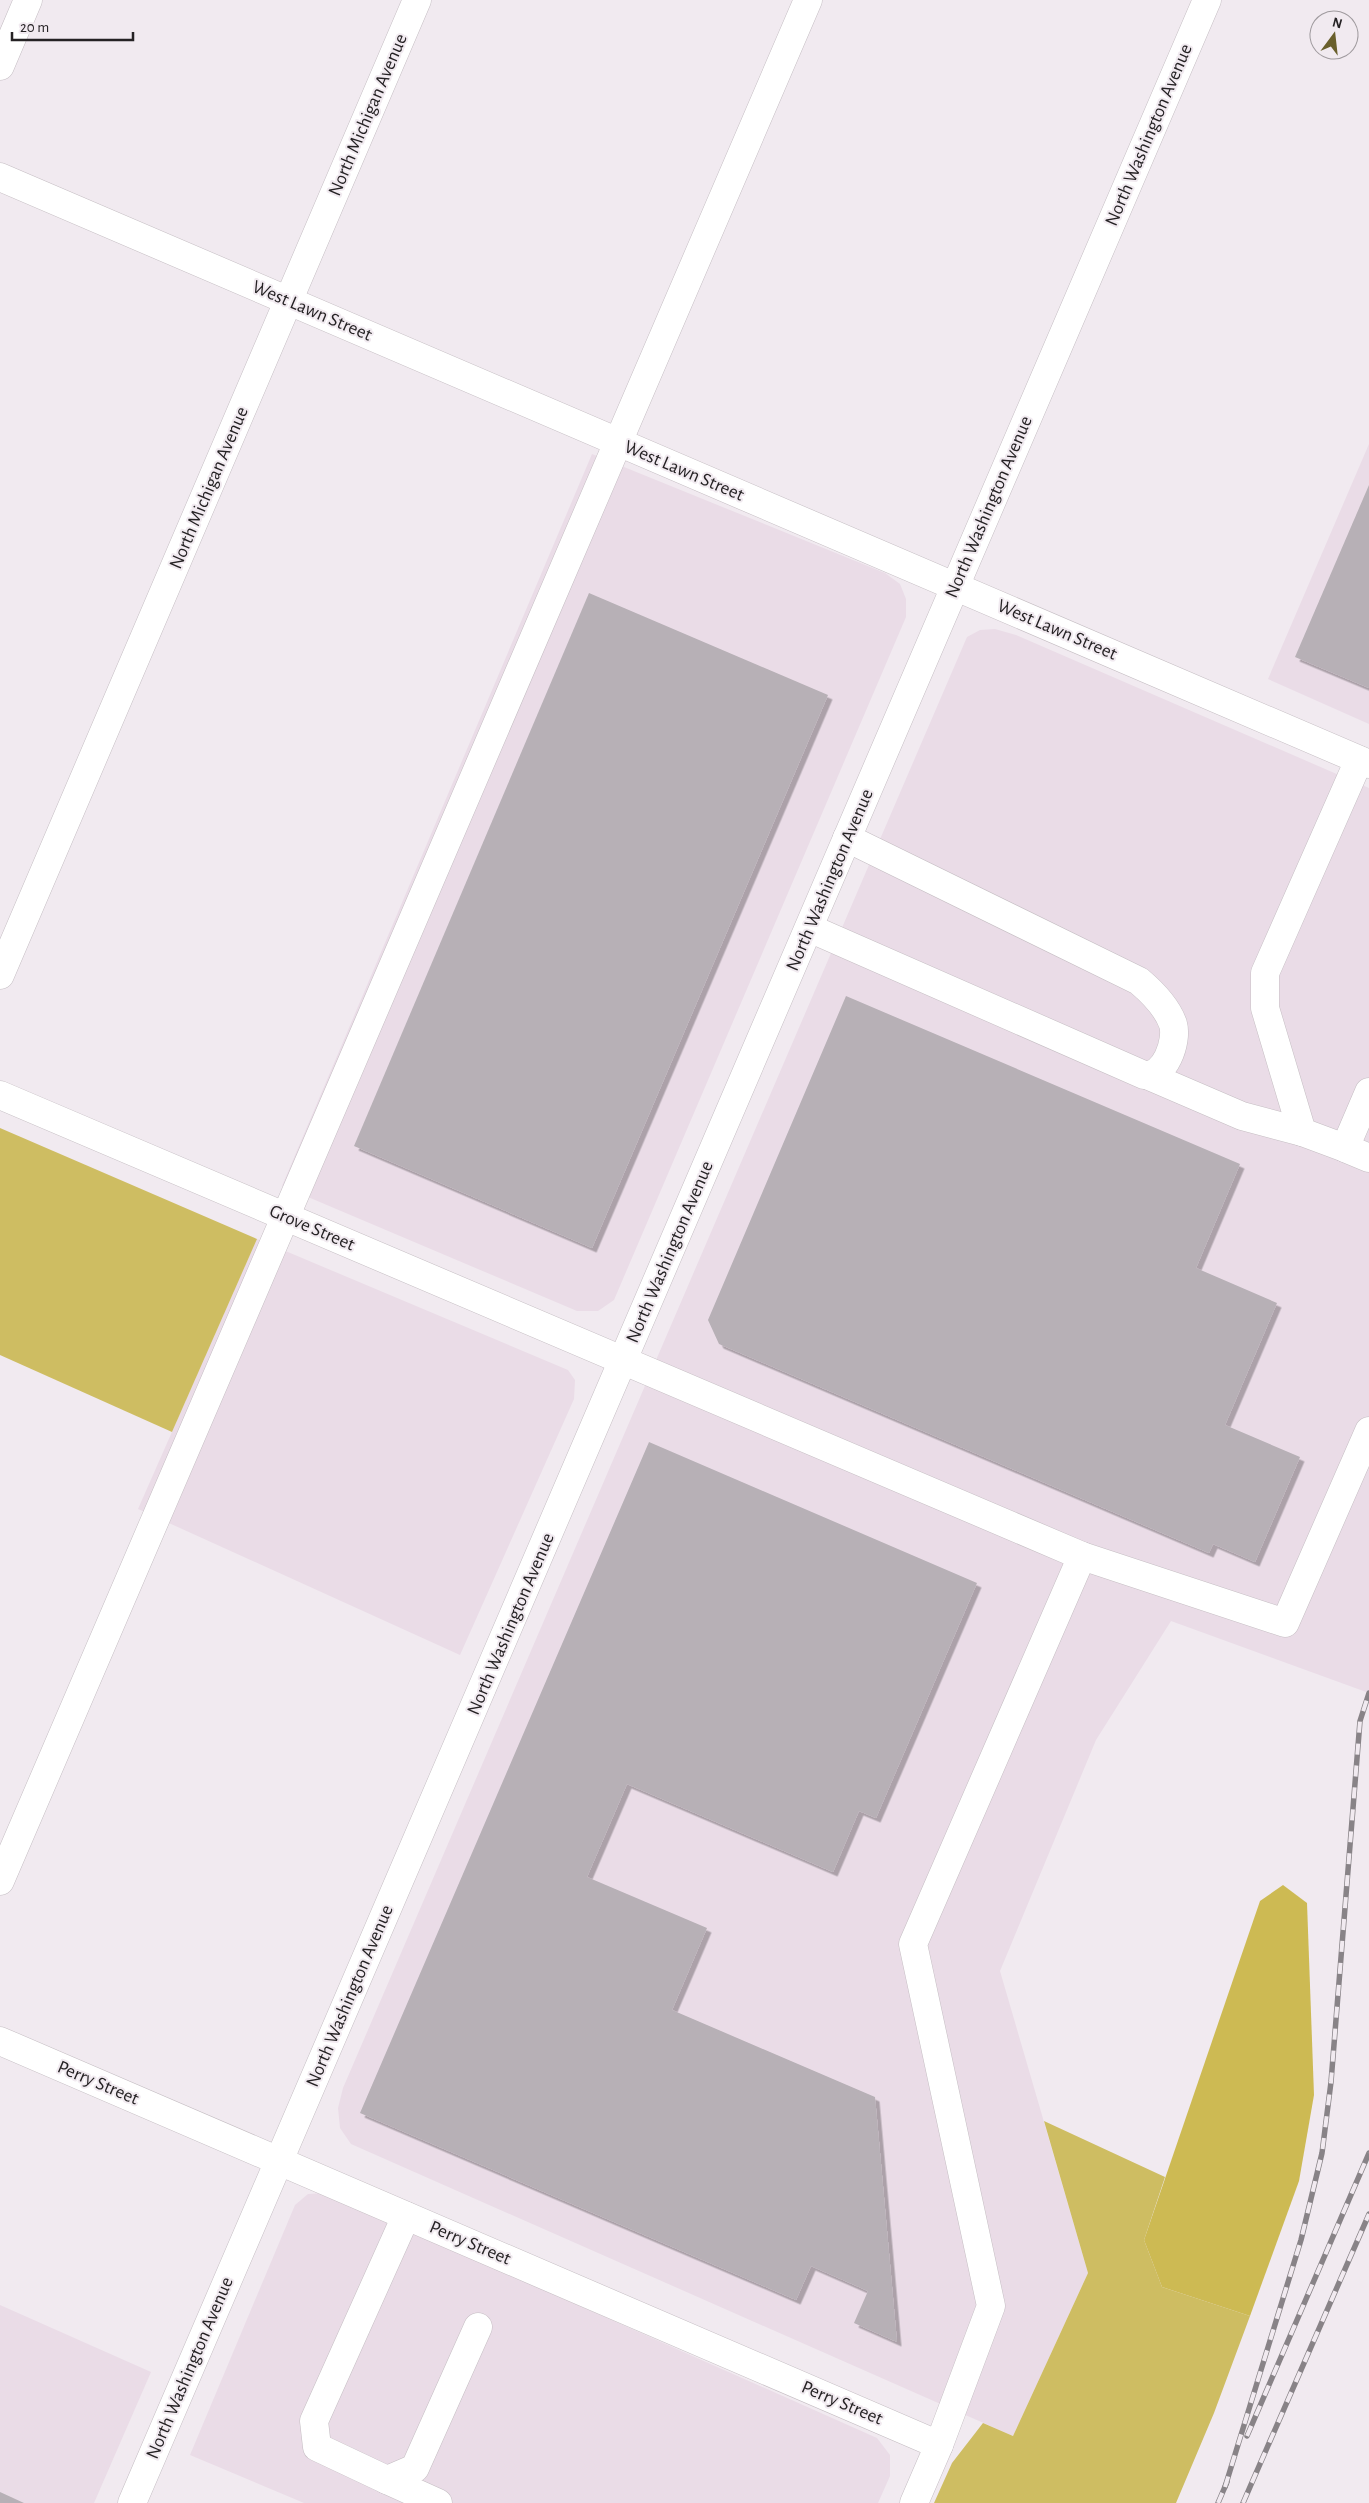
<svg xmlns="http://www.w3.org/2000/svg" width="1369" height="2503" viewBox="0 0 1369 2503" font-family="'Alegreya Sans',sans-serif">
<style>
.built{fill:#eadce7}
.green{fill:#cebd62}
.forest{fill:#cdba53}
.building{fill:#b7b0b6;filter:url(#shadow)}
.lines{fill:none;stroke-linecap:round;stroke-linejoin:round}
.minor-casing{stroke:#c5bec3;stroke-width:29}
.minor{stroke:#fff;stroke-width:28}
.rail-casing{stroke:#888387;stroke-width:5.5}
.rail{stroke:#f1eaf0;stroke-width:4;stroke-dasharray:11;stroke-linecap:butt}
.labels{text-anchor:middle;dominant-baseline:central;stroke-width:4;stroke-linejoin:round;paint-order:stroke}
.street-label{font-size:19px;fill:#252224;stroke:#f1eaf0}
</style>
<defs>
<filter id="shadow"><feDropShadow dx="4.5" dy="4.5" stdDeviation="0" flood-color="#0004"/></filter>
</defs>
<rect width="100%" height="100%" fill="#f1eaf0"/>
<g class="built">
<polygon points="1369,444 1369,724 1268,679"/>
<polygon points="592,454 885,573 900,584 906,599 906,617 614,1300 598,1311 577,1311 282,1186"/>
<polygon points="995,629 1016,635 1369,788 1369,1693 1171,1621 1096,1740 1000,1971 1088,2273 1013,2436 351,2144 340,2128 338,2108 343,2088 967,637 980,630"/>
<polygon points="257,1239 568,1370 575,1380 574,1399 460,1655 138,1509"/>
<polygon points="326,2193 877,2438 890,2455 890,2476 878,2503 304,2503 190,2455 295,2205 308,2194"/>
<polygon points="0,2305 151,2372 94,2503 0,2503"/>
</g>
<g class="green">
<polygon points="0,1128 257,1239 172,1432 0,1355"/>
<polygon points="1044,2121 1165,2177 1144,2240 1162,2287 1250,2316 1214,2413 1176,2503 934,2503 952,2463 983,2423 1013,2436 1088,2273"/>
</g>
<polygon class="forest" points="1283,1885 1307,1903 1314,2095 1299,2181 1250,2316 1162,2287 1144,2240 1260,1901"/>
<g class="building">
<polygon points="1369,485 1369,688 1295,657"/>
<polygon points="589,593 828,695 592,1248 354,1146"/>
<polygon points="846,996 1240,1164 1196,1268 1277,1303 1225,1425 1300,1457 1255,1562 1213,1544 1209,1553 719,1344 708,1320"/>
<polygon points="649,1442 977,1583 876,1818 859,1811 833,1872 627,1784 587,1877 707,1928 672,2010 875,2097 897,2342 854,2323 868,2291 811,2266 796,2300 360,2113"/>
<polygon points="0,2492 24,2503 0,2503"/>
</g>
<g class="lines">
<defs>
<g id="minor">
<polyline points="0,66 28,0"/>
<polyline points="0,177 1369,764"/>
<path d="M809,928L1144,1075C1165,1078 1178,1041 1173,1024C1167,1007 1152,992 1139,981L847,838"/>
<polyline points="0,975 417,0"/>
<polyline points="1149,1076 1242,1116 1302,1132"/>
<polyline points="1369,1092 1345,1148 1369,1158"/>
<polyline points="0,1095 1082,1556 1285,1623 1369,1431"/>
<polyline points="1345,1148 1302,1132 1265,1008 1265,973 1359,760"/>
<polyline points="0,1881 808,0"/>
<polyline points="0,2041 939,2445"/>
<polyline points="406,2216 314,2421 317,2447 387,2480 415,2468 478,2327"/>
<polyline points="387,2480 438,2503"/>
<polyline points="132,2503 1207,0"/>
<polyline points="914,2503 939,2445 991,2306 913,1944 1082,1556"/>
</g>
</defs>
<use href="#minor" class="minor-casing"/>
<use href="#minor" class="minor"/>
<defs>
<g id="rail">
<polyline points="1247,2436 1369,2153"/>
<polyline points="1225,2487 1301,2240 1322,2153 1331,2082 1360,1721 1369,1693"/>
<polyline points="1218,2503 1227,2482"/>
<polyline points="1243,2503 1369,2214"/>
</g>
</defs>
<use href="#rail" class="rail-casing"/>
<use href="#rail" class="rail"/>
</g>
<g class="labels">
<g class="street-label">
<text transform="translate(368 115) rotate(-67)">North Michigan Avenue</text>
<text transform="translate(1149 135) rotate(-67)">North Washington Avenue</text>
<text transform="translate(312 311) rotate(23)">West Lawn Street</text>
<text transform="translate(684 471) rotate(23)">West Lawn Street</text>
<text transform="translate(209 488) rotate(-67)">North Michigan Avenue</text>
<text transform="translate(989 507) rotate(-67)">North Washington Avenue</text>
<text transform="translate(1057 630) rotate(23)">West Lawn Street</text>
<text transform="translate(830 880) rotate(-67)">North Washington Avenue</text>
<text transform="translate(312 1228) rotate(23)">Grove Street</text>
<text transform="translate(670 1252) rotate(-67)">North Washington Avenue</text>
<text transform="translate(511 1624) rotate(-67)">North Washington Avenue</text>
<text transform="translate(350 1996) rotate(-67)">North Washington Avenue</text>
<text transform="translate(98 2083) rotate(23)">Perry Street</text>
<text transform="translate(470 2243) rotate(23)">Perry Street</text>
<text transform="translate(190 2368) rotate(-67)">North Washington Avenue</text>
<text transform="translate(842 2403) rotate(23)">Perry Street</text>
</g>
</g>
<g transform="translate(1334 35) rotate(15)"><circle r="24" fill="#f1eaf0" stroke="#9f9a9e"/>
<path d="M0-4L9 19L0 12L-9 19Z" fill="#695f2c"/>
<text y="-8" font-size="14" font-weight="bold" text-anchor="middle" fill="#252224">N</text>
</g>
<path d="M12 32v8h121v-8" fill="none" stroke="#252224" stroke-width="2.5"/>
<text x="20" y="32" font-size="15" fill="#252224" stroke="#f1eaf0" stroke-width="4" paint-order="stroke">20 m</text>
</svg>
